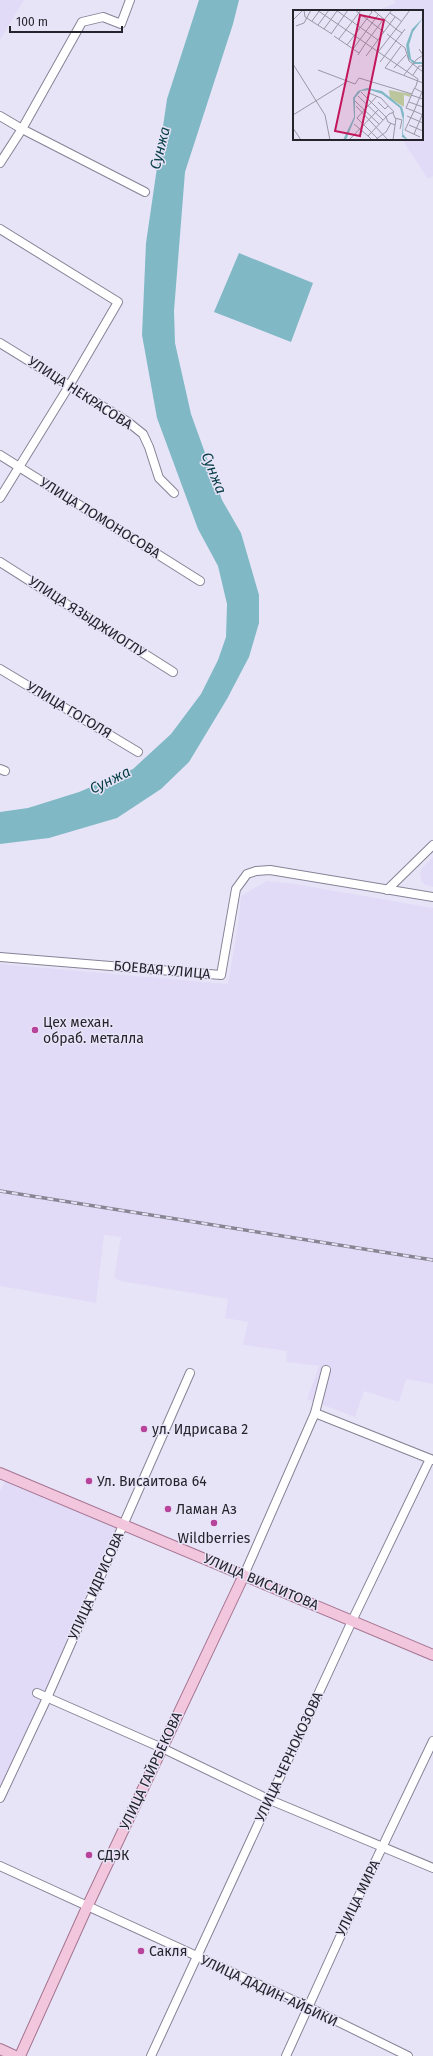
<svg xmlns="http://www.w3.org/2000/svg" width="433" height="2056" viewBox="0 0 433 2056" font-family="'Fira Sans',sans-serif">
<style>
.built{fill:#e1dbf7}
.water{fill:#80b9c5}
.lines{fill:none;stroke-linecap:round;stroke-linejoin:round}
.minor-casing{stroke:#878295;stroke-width:10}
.major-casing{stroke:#a47490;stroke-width:12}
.minor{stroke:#fff;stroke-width:8}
.major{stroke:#f2c6dd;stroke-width:10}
.rail-casing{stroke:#888593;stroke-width:3.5}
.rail{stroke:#e8e4f8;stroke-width:2;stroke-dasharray:6;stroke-linecap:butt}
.poi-dot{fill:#b8439b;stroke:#e8e4f8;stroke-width:1.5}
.labels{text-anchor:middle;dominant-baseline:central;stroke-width:3;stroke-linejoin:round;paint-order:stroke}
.street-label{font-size:14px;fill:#25232b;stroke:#e8e4f8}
.poi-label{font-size:14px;fill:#25232b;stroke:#e8e4f8;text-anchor:start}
.water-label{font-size:15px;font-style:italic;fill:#073e47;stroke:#e8e4f8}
.inset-road{fill:none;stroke:#9a97a6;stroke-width:1}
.view{fill:#c2185b;fill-opacity:0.15;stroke:#c2185b;stroke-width:2}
.inset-edge{fill:none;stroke:#25232b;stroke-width:2}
</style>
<rect width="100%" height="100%" fill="#e8e4f8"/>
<g class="built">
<polygon points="0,0 24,0 0,40"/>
<polygon points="394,0 433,0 433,176 428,179 402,139 422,139 422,11 377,11 395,3"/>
<polygon points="433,857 433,887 425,885 421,880 420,873 422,868"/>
<polygon points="267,881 295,884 433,908 433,1384 406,1379 399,1402 364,1391 355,1417 307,1399 319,1366 286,1362 287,1351 243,1345 248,1322 225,1318 228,1299 120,1281 114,1277 121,1237 104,1235 96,1303 0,1286 0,964 228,984 238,925 241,896"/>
<polygon points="10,1472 127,1520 0,1799 0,1491"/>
</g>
<g class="water">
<polygon points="199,0 239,0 233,24 185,172 174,311 175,343 191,414 222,500 241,533 259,595 259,623 249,657 227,699 189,762 161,789 117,818 49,838 0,844 0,812 28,808 79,792 133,769 171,734 201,694 218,660 226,637 227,604 218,566 198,529 157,418 142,335 146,243 167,99"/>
<polygon points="239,253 313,283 291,342 214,312"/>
</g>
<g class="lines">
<defs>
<g id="minor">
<polyline points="0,116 22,129 145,192"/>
<polyline points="0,163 22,129 82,22 103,17 121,24 130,0"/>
<polyline points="0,229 118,302 69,386 0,498"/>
<polyline points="0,343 128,422 143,434 149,447 159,478 174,493"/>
<polyline points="0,455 200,581"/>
<polyline points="0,562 173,672"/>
<polyline points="0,669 138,752"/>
<polyline points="0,769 5,771"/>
<polyline points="387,890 433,845"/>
<polyline points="0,957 221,975 236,889 247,874 256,871 270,870 433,897"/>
<polyline points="315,1413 433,1460"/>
<polyline points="244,1575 315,1413 326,1370"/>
<polyline points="37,1693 162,1748 270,1800 433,1868"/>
<polyline points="0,1798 47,1698 190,1373"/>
<polyline points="0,1866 308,2007 408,2056"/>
<polyline points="151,2056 352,1621 430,1459"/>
<polyline points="286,2056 355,1904 433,1741"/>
</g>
<g id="major">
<polyline points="0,1473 433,1655"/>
<polyline points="0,2049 15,2056"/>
<polyline points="20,2056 88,1905 244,1575"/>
</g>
</defs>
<use href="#minor" class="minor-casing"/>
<use href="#major" class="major-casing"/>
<use href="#minor" class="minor"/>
<use href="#major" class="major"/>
<defs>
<polyline id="rail" points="0,1191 433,1260"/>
</defs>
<use href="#rail" class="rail-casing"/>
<use href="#rail" class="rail"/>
</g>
<g class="poi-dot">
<circle cx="35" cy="1030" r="4"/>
<circle cx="144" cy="1429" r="4"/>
<circle cx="89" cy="1481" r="4"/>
<circle cx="168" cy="1509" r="4"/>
<circle cx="214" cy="1523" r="4"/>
<circle cx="89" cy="1855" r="4"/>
<circle cx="141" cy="1951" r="4"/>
</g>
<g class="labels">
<g class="street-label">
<text transform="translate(80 393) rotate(33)">УЛИЦА НЕКРАСОВА</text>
<text transform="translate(100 518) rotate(32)">УЛИЦА ЛОМОНОСОВА</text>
<text transform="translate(87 617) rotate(33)">УЛИЦА ЯЗЫДЖИОГЛУ</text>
<text transform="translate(69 710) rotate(31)">УЛИЦА ГОГОЛЯ</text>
<text transform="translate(162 970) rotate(5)">БОЕВАЯ УЛИЦА</text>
<text transform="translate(261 1582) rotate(23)">УЛИЦА ВИСАИТОВА</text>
<text transform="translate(96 1586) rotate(-66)">УЛИЦА ИДРИСОВА</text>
<text transform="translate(289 1757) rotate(-65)">УЛИЦА ЧЕРНОКОЗОВА</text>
<text transform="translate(151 1771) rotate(-65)">УЛИЦА ГАЙРБЕКОВА</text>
<text transform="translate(358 1898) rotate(-64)">УЛИЦА МИРА</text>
<text transform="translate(269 1991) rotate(25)">УЛИЦА ДАДИН-АЙБИКИ</text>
</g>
<g class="poi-label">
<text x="43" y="1022">Цех механ.<tspan x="43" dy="16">обраб. металла</tspan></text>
<text x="152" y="1429">ул. Идрисава 2</text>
<text x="97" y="1481">Ул. Висаитова 64</text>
<text x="176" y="1509">Ламан Аз</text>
<text x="214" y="1538" text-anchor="middle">Wildberries</text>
<text x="97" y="1855">СДЭК</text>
<text x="149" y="1951">Сакля</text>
</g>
<g class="water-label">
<text transform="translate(160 148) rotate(-76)">Сунжа</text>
<text transform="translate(214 473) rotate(68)">Сунжа</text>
<text transform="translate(110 780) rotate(-26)">Сунжа</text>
</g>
</g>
<g transform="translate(293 10)">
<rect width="130" height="130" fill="#e8e4f8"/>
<path d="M96,80L118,84L117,87L111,85V97L97,88Z" fill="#bcc69d"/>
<path d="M130,8L120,22L116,35L118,49L123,52H130V54H121L115,48L113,35L119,19ZM74,78L89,81L109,97L111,104L110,124L115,130L109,127L110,110L107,98L89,84L77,80L68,81L62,88V108L53,130H50L61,107L60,88L65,81Z" fill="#80b9c5"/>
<path class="inset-road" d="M11,0L12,7L39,24M24,0L125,69L123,76L121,79L113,98L121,101L129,82L121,78M43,0L85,30M62,0L91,22M80,0L103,19M97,3L108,11M0,10L10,0M91,10L99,0M19,11L27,0M25,15L36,0M3,16L11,13L18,0M31,19L44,1M103,19L117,0M38,24L55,0M94,24L112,38L116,51L130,62M41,26L66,43M46,29L68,0M72,34L90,10M54,35L79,2L77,0M108,36L92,58L130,73M60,39L85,5M85,42L103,19L109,23M65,45L72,34M73,46L102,7M87,52L112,19M0,54L32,105L37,130M101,58L113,45M25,60L62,74L66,68L119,84M111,65L123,50L130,45L126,39M120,65L126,56H130M68,82L93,107L95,112L102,115M76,83L88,88L101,102M118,85L130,89M65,86L90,110M84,86L64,108L86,130M62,91L86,114M85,92L92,99L95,96M116,92L130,97M63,96L95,130M100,103L102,108L109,110L107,119M0,105L55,71M114,106L130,113M61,114L75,126M116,115L130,121M0,118L8,130M121,124L130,103M127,127L112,120L121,101L130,105M19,130H34M56,130L86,99M79,130L75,126L96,104L101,102M82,130L93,122L98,113M100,130L103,108"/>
<path class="view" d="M67,5L91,10L67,126L42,121Z"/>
<rect width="130" height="130" class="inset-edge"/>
</g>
<path d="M10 26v6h112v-6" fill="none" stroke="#25232b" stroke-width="2"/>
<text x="16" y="26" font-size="12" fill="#25232b" stroke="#e8e4f8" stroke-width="3" paint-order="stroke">100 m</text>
</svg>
